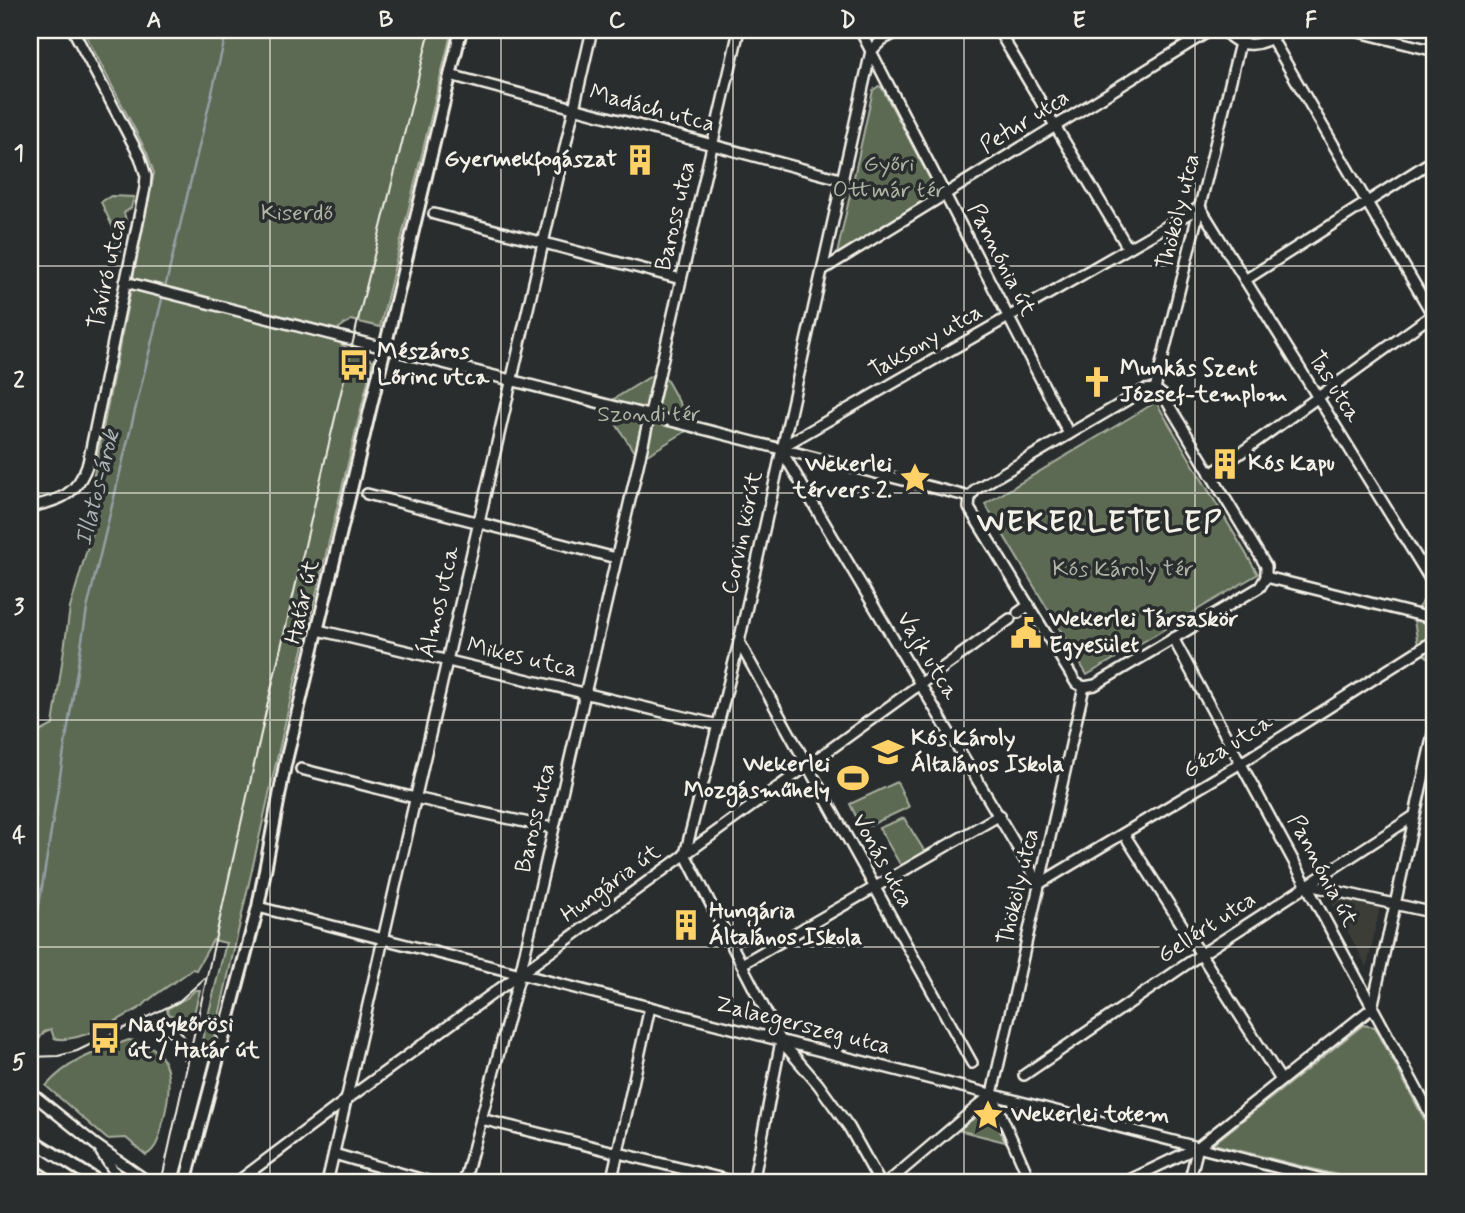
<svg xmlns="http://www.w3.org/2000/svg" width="1465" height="1213" viewBox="0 0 1465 1213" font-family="Mynerve,sans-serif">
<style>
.built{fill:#3d3c38}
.green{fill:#5b6a53;stroke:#a8ae9e;stroke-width:2}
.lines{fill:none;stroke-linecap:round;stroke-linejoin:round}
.stream{stroke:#939fa4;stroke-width:2.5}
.minor-casing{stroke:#f4f1e8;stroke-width:14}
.major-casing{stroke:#f4f1e8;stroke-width:16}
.minor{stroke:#2a2d2e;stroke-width:9}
.major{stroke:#2a2d2e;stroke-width:10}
.tram{stroke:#f4f1e8;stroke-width:2}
.grid{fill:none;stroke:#f4f1e8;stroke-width:2;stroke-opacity:0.55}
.labels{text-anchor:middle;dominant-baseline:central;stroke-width:7;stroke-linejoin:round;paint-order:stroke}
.street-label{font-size:23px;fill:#f4f1e8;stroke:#2a2d2e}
.poi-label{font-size:23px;font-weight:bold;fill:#f4f1e8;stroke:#2a2d2e;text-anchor:start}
.park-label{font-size:23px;fill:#afb4a5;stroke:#2a2d2e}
.water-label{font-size:24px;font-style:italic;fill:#acb3b5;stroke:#2a2d2e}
.district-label{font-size:30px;font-weight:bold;letter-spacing:2px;fill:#f4f1e8;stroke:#2a2d2e}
.neatline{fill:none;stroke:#f4f1e8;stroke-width:2.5}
.grid-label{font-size:23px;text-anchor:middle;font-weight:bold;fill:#f4f1e8}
</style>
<rect width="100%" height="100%" fill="#2a2d2e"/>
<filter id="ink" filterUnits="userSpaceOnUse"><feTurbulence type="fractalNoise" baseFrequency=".0143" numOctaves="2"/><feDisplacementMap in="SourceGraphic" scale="14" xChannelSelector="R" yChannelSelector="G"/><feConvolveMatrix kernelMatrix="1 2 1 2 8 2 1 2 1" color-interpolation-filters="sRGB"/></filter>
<g filter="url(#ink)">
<polygon class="built" points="1327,894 1380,907 1367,967"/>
<g class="green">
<path d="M83,30H452L380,327L351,320L339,328L337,341L350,350L373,360L286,719L210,1056L200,1048L226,943L213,940L196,970L192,969C179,981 152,994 143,1006C122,1018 77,1045 54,1038L51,1029L44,1032L35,1045L30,1044V872L34,847H30V825L36,816V789L30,770V737L53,725L70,608L103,494L92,484L154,173L147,153Z"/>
<polygon points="879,86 882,88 937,192 837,254 873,90"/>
<polygon points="111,196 134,197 131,208 124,213 126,220 118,259 108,246 114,230 101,202"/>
<polygon points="661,370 693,427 639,460 604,405"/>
<polygon points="1156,402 1258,574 1087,675 985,504"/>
<polygon points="1435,586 1435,662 1419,651 1413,614"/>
<polygon points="897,782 909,807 862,829 850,804"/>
<polygon points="904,818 925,852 901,866 879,828"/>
<polygon points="195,990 200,990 190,1029 186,1031 175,1017 168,1014 167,1009 188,997"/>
<polygon points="1363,1025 1375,1027 1435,1139 1435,1183 1369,1183 1213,1144"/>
<path d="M129,1040C176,1045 172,1087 163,1122C160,1134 158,1149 146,1155L126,1138L107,1139L46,1086C68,1060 98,1051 129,1040Z"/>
<polygon points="979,1115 995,1118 1005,1142 958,1130"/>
</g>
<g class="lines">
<g class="stream">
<polyline points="165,288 227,30"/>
<polyline points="30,961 87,609 163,295"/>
</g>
<defs>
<g id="minor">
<polyline points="860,30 1069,434"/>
<polyline points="998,30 1128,248"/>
<path d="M1224,30C1239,51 1264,47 1281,30"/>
<polyline points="1351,30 1435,51"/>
<polyline points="1434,30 1435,33"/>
<polyline points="1272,39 1435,319"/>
<polyline points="450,75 844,180"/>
<polyline points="1200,207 1435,587"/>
<polyline points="434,214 681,279"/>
<polyline points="824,269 1211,30"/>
<polyline points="1245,280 1435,159"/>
<polyline points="125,282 970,497"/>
<polygon points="1155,389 1163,395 1266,566 1266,577 1260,587 1095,685 1084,687 1076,683 969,508 970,497 976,489 1144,390"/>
<polyline points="1155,389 1240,43"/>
<polyline points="1228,462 1435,313"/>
<polyline points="1210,474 1221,467"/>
<polyline points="367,494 616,558"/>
<path d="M30,507C61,500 77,495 88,463L145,188L146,176L140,157L73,30"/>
<polyline points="1266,577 1435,619"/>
<polyline points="1018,613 1029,605"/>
<polyline points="318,630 718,725"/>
<polyline points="1173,638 1435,1123"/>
<polyline points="739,642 972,1063"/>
<polyline points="301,769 415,798 552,828"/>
<polyline points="1124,834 1281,1080"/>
<polyline points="1039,884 780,448 1200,207"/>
<polyline points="1039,884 1241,763 1435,640"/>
<polyline points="1308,885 1435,913"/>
<polyline points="258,907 1338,1183"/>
<polyline points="742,964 1000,815"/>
<polyline points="1372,1008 1435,725"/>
<polyline points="1024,1075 1200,955 1414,816"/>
<polyline points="30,1092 96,1145 150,1183"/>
<polyline points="992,1094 1084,687"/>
<polyline points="992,1094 1031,1183"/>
<polyline points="481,1119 740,1183"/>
<polyline points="101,1152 122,1183"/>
<polyline points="334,1154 434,1183"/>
<polyline points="237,1182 346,1100 1010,619"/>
<polyline points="327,1183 592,30"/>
<polyline points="464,1183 520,974 739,30"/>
<polyline points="611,1183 650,1007"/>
<polyline points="753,1183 781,1041"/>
<polyline points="880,1183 849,1127 818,1084 781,1041 685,854 739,642 871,51 882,40 901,30"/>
<polyline points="887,1183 992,1094"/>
<polyline points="1123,1183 1198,1147 1372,1008"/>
<polyline points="1189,1183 1198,1147"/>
</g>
<g id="major">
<polyline points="30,1139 101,1183"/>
<polyline points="30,1153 76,1183"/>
<polyline points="185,1183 258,907 285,765 461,30"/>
</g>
</defs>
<use href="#minor" class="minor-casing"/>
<use href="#major" class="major-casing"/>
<use href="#minor" class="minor"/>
<use href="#major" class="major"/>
<g class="tram">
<path d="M146,1020C170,1019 185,1028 190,1053"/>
<path d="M145,1026C164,1029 180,1039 184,1059"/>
<polyline points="30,1057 58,1056 77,1051 178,1002 205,978"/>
<polyline points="161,1183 266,711 359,316 430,30"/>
</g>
</g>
</g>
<path class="grid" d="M270,30V1183M501,30V1183M733,30V1183M964,30V1183M1195,30V1183M30,266H1435M30,493H1435M30,720H1435M30,947H1435"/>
<defs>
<symbol id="building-bare" viewBox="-9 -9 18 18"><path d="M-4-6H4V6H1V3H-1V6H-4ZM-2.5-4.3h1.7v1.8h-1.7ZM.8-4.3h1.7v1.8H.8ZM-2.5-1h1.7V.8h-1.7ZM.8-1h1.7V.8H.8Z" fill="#ffd166" stroke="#2a2d2e" stroke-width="2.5" paint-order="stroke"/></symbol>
<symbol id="bus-bare" viewBox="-9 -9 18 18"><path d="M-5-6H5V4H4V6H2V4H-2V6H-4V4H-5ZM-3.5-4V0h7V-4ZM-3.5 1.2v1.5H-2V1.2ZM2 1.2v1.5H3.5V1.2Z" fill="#ffd166" stroke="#2a2d2e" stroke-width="2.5" paint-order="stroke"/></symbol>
<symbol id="church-bare" viewBox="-9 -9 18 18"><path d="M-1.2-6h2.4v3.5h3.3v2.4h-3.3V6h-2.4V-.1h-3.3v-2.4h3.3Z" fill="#ffd166" stroke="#2a2d2e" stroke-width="2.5" paint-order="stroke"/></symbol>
<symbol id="sight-bare" viewBox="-9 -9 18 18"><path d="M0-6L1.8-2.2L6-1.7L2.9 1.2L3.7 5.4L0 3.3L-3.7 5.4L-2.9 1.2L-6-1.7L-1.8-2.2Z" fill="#ffd166" stroke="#2a2d2e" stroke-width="2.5" paint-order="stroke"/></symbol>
<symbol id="civic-bare" viewBox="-9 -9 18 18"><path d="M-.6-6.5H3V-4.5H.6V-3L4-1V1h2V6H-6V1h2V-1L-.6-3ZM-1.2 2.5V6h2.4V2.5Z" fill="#ffd166" stroke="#2a2d2e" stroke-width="2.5" paint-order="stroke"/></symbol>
<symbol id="school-bare" viewBox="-9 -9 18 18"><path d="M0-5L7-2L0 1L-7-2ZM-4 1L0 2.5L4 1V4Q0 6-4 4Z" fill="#ffd166" stroke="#2a2d2e" stroke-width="2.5" paint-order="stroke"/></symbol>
<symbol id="stadium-bare" viewBox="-9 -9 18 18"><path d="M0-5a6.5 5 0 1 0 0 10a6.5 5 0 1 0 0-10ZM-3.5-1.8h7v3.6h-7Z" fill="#ffd166" stroke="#2a2d2e" stroke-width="2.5" paint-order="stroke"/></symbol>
</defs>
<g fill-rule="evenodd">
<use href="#building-bare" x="618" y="138" width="44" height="44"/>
<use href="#bus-bare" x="332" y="343" width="44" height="44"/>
<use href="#church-bare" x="1075" y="360" width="44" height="44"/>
<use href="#building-bare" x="1203" y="442" width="44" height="44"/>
<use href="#sight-bare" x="893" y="456" width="44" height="44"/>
<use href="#civic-bare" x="1004" y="611" width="44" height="44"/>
<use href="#school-bare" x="866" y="730" width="44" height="44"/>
<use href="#stadium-bare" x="831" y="756" width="44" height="44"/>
<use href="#building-bare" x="664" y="903" width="44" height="44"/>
<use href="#bus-bare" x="83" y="1016" width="44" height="44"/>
<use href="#sight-bare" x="966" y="1093" width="44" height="44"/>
</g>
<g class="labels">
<g class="street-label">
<text transform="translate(652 109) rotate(15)">Madách utca</text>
<text transform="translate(1025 122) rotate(-32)">Petur utca</text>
<text transform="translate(1179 212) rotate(-76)">Thököly utca</text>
<text transform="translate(676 216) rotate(-77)">Baross utca</text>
<text transform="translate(1001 260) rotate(63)">Pannónia út</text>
<text transform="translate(108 274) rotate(-78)">Távíró utca</text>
<text transform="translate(926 342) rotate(-30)">Taksony utca</text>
<text transform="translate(1334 387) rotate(58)">Tas utca</text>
<text transform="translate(743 533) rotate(-78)">Corvin körút</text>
<text transform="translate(303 602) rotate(-77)">Határ út</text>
<text transform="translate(440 602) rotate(-77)">Álmos utca</text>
<text transform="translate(927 656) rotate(59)">Vajk utca</text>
<text transform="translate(522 658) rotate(13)">Mikes utca</text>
<text transform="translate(1228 747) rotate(-32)">Géza utca</text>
<text transform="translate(536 818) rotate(-77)">Baross utca</text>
<text transform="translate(882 861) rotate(61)">Vonás utca</text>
<text transform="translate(1322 871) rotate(62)">Pannónia út</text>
<text transform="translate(611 884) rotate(-36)">Hungária út</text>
<text transform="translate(1019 887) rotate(-77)">Thököly utca</text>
<text transform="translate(1207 928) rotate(-33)">Gellért utca</text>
<text transform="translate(803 1026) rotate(14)">Zalaegerszeg utca</text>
</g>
<g class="poi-label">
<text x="617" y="160" text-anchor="end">Gyermekfogászat</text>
<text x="377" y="352">Mészáros<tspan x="377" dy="26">Lőrinc utca</tspan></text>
<text x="1120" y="369">Munkás Szent<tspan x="1120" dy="26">József-templom</tspan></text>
<text x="1248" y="464">Kós Kapu</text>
<text x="892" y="465" text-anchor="end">Wekerlei<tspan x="892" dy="26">térvers 2.</tspan></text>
<text x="1049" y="620">Wekerlei Társaskör<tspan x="1049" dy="26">Egyesület</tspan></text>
<text x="911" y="739">Kós Károly<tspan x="911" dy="26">Általános Iskola</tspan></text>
<text x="830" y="765" text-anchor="end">Wekerlei<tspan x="830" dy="26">Mozgásműhely</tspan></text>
<text x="709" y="912">Hungária<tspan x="709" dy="26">Általános Iskola</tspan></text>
<text x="128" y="1025">Nagykőrösi<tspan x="128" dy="26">út / Határ út</tspan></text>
<text x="1011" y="1115">Wekerlei totem</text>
</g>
<g class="park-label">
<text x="889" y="165">Győri<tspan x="889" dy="26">Ottmár tér</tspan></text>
<text x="297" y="214">Kiserdő</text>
<text x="649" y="415">Szondi tér</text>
<text x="1123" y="570">Kós Károly tér</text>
</g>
<g class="water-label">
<text transform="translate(98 488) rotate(-76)">Illatos-árok</text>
</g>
<g class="district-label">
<text x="1100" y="522">WEKERLETELEP</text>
</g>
</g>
<rect width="1465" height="1213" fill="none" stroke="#2a2d2e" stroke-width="77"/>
<rect x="38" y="38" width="1388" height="1136" class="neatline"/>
<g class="grid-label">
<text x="154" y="27">A</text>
<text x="386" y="27">B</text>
<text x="617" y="27">C</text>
<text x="848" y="27">D</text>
<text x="1079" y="27">E</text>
<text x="1311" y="27">F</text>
<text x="19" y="160">1</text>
<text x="19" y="387">2</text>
<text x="19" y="614">3</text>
<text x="19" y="842">4</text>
<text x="19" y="1069">5</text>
</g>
</svg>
